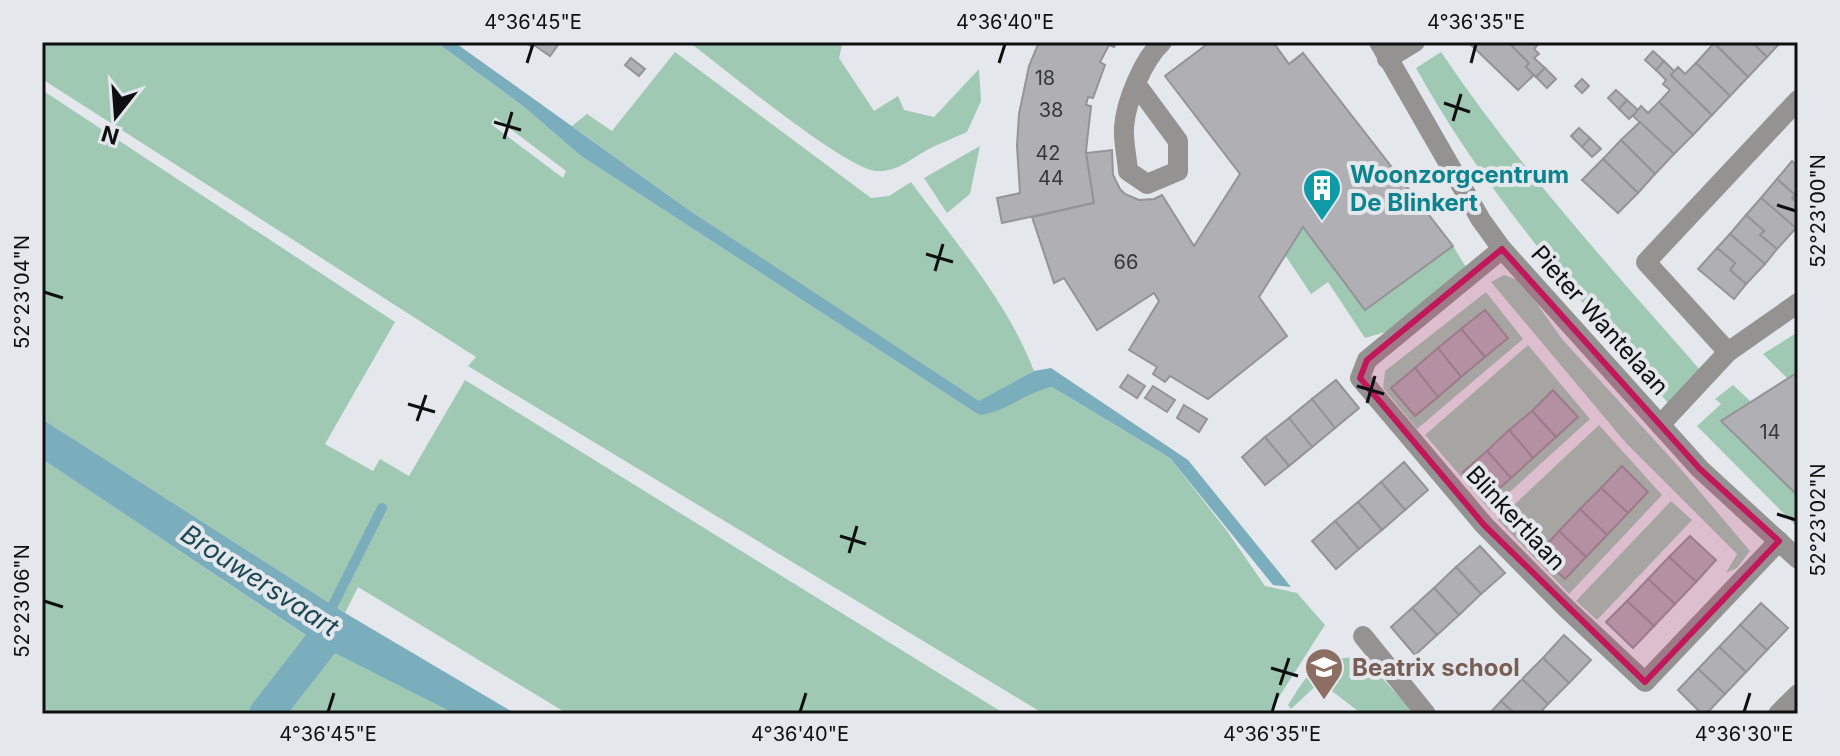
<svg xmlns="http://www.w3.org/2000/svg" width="1840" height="756" viewBox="0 0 1840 756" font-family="Inter,sans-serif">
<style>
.green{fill:#a0c9b4;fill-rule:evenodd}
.water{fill:#7baebc}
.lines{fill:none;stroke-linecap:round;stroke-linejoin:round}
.stream{stroke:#7baebc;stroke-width:10}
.canal{stroke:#7baebc;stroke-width:34}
.building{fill:#afafb4;stroke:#949498;stroke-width:2}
.street{stroke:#959392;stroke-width:20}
.marked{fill:#c2185b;fill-opacity:0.2;stroke:#c2185b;stroke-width:6;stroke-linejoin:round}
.ticks{fill:none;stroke:#0e0f11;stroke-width:3}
.labels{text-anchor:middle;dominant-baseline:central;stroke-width:8;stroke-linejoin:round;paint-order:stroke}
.number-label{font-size:20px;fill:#36373a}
.culture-label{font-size:24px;font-weight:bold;fill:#0d838f;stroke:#e4e8ec;text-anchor:start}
.street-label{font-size:24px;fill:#0e0f11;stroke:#e4e8ec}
.education-label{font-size:24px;font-weight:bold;fill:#785e54;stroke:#e4e8ec;text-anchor:start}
.water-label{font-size:26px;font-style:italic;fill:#1b4853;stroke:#e4e8ec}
.neatline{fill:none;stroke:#0e0f11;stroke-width:3}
.ticks-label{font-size:20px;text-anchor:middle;fill:#0e0f11}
</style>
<rect width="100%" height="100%" fill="#e4e8ec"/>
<g class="green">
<path d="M42,42H436L523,106L581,156L979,415L1034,390L1052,387L1170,458L1227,531L1265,586L1297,593L1325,625L1268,714H1044L468,366L476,357L42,79ZM495,117L566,171L563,178L491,124Z"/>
<path d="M689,42H843L839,58L874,111L898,96L904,110L934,117L979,69L981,101L967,132C954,138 940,143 927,150C910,159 898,172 877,171C846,170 721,66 689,42Z"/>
<path d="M675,52L871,198L889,196L911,182C955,242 1007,301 1034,371L979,402L689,210L572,126L587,114L612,131Z"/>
<path d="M1441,52C1517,165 1611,268 1701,371L1668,403C1577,296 1484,191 1416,68Z"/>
<polygon points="42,90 395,322 325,444 373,471 380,459 409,476 465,380 1005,714 568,714 358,587 345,613 42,419"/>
<polygon points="980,146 970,194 947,213 924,178"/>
<polygon points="1303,227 1365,309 1453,246 1467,269 1389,331 1365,338 1328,282 1311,294 1285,255"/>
<polygon points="1504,275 1521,281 1562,339 1680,468 1750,551 1737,568 1726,573 1737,554 1626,443 1491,282"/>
<polygon points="1486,292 1523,339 1417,429 1383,388 1385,371"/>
<polygon points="1798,332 1798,528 1697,426 1721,404 1715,399 1733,385 1766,416 1796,387 1763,354"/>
<polygon points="1528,345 1590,419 1490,510 1425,435"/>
<polygon points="1599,425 1662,495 1569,594 1498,520"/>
<polygon points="42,459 320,645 455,714 42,714"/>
<polygon points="1671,501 1692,520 1597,620 1576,601"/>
<path d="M1357,657L1373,668L1415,714H1362L1320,682L1291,709L1288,705C1310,671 1314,659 1357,657Z"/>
</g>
<g class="water">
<path d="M436,42H454L689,210L979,401L1034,371L1051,368L1188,460L1291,587L1273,585L1170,458L1052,387C1026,392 1004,413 979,415L581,156L523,106Z"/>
<polygon points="42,419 345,613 516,714 455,714 325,648 42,459"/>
</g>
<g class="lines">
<polyline class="stream" points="327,617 382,508"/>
<polyline class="canal" points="266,714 333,628"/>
</g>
<g class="building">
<polygon points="525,42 560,42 550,56 534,45 532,47"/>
<polygon points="1039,42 1117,42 1114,47 1109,45 1100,62 1105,65 1093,98 1088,97 1086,105 1091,106 1086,151 1094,203 1002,223 997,198 1020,193 1017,146 1019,114 1029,66"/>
<polygon points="1210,42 1273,42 1289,64 1303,53 1453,246 1365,310 1303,227 1259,297 1287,336 1208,399 1170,376 1165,382 1153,374 1157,367 1129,350 1159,301 1154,293 1097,330 1064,278 1054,283 1032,217 1094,203 1086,153 1112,150 1113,175 1120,189 1125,194 1139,200 1154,199 1162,195 1194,246 1240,174 1165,76"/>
<polygon points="1473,42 1508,42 1529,63 1526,67 1534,75 1518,90 1470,44"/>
<polygon points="1508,42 1540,42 1534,49 1539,54 1534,58 1545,68 1536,77 1526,67 1529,63"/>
<polygon points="1716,42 1752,42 1767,57 1748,77 1714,43"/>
<polygon points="1752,42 1781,42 1767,57"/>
<polygon points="1714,43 1748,77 1730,96 1696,63"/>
<polygon points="1653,51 1664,61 1656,70 1645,60"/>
<polygon points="631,58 645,69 639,76 625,65"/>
<polygon points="1664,61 1675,72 1671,75 1712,115 1693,135 1659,102 1670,90 1663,84 1666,80 1656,70"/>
<polygon points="1696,63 1730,96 1712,115 1671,75 1678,67 1685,74"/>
<polygon points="1545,68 1556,79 1547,88 1536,77"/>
<polygon points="1582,79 1589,86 1582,93 1575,86"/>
<polygon points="1616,90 1627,100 1619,109 1608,98"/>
<polygon points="1627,100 1638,110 1629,119 1619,109"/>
<polygon points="1659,102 1693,135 1674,154 1633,116 1641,106 1648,113"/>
<polygon points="1640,122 1674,154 1655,174 1621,140"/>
<polygon points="1579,128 1590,138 1582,147 1571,136"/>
<polygon points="1590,138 1601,149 1592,157 1582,147"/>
<polygon points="1621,140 1655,174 1638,193 1603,159"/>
<polygon points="1603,159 1638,193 1618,213 1582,180"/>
<polygon points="1792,161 1798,167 1798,204 1792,198 1795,195 1777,179"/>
<polygon points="1777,179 1795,195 1792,198 1798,204 1796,228 1761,198"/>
<polygon points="1761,198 1796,228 1777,249 1760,235 1764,231 1746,215"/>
<polygon points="1746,215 1764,231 1760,235 1777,249 1765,264 1730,234"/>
<polygon points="1730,234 1765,264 1746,284 1730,270 1735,263 1717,248"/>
<polygon points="1717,248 1735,263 1730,270 1746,284 1734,299 1698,269"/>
<polygon points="1485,310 1508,338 1485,357 1461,329"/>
<polygon points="1461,329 1485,357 1461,377 1438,348"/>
<polygon points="1438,348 1461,377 1438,397 1415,368"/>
<polygon points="1415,368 1438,397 1415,416 1391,388"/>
<polygon points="1798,372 1798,496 1721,421"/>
<polygon points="1128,375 1145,386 1137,398 1120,387"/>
<polygon points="1336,380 1359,408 1335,428 1312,399"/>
<polygon points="1153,386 1175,400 1167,412 1145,398"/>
<polygon points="1553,390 1578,417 1556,437 1532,411"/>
<polygon points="1312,399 1335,428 1312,447 1289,418"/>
<polygon points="1184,405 1207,419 1199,432 1177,418"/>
<polygon points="1532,411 1556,437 1533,458 1509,430"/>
<polygon points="1289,418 1312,447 1289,466 1265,437"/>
<polygon points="1509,430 1533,458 1511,478 1487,451"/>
<polygon points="1265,437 1289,466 1265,485 1242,457"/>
<polygon points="1487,451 1511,478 1488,499 1463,472"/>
<polygon points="1404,462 1428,490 1405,510 1381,482"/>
<polygon points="1622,466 1648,492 1628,513 1601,488"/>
<polygon points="1381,482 1405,510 1382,530 1358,502"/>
<polygon points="1601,488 1628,513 1607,535 1580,509"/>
<polygon points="1358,502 1382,530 1359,549 1335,521"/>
<polygon points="1580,509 1607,535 1586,557 1559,531"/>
<polygon points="1335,521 1359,549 1336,569 1312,541"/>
<polygon points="1559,531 1586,557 1565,579 1538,554"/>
<polygon points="1690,536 1716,560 1696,582 1669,557"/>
<polygon points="1480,546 1505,573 1481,594 1456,567"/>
<polygon points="1669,557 1696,582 1675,604 1648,579"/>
<polygon points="1456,567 1481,594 1459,615 1434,588"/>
<polygon points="1648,579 1675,604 1654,626 1627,601"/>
<polygon points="1434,588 1459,615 1437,635 1412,608"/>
<polygon points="1627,601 1654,626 1633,648 1606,622"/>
<polygon points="1761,603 1788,628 1767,650 1740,625"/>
<polygon points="1412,608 1437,635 1415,655 1391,627"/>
<polygon points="1740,625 1767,650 1746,672 1719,647"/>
<polygon points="1564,635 1591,660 1569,683 1543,658"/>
<polygon points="1719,647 1746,672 1725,694 1698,669"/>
<polygon points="1543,658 1569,683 1548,704 1522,679"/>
<polygon points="1698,669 1725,694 1706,714 1702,714 1678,690"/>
<polygon points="1522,679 1548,704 1539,714 1515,714 1501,701"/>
<polygon points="1501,701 1515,714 1489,714"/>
</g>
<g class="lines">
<g class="street">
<polyline points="1379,42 1481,220 1502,249 1700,469 1798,559"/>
<polyline points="1387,59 1415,42"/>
<path d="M1136,84L1178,141V171L1147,184L1128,171C1127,157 1123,141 1124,127C1126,101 1143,60 1162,42"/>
<polyline points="1502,249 1367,360 1360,378 1484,525 1566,608 1645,682 1779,541"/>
<polyline points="1728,352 1646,262 1798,100"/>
<polyline points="1660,425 1728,352 1798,303"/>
<polyline points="1363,636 1426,714"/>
<polyline points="1778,714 1798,694"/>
</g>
</g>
<path class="marked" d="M1502,249L1700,469L1779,541L1645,682L1484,525L1360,378L1367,360Z"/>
<path class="ticks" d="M527,63L533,44M999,63L1005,44M1471,63L1476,44M1444,103L1470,112M1453,121L1461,94M494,122L521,130M504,139L512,112M1777,205L1796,211M926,254L953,262M935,271L943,244M44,292L63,298M1357,386L1384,394M1367,403L1375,376M408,404L435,412M417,421L426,395M1777,514L1796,520M840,536L866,544M849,553L857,526M44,601L63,607M1271,668L1298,676M1280,685L1289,658M328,712L334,693M800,712L806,693M1272,712L1278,693M1744,712L1750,693"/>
<defs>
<symbol id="building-pin" viewBox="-11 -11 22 30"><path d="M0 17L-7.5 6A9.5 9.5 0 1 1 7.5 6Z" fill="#0f9aa8" stroke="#e4e8ec"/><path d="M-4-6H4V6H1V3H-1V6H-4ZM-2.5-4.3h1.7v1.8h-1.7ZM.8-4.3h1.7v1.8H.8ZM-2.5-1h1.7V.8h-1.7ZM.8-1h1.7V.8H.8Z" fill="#fff"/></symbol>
<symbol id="school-pin" viewBox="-11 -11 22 30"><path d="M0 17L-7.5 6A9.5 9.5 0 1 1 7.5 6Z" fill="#8d6e63" stroke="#e4e8ec"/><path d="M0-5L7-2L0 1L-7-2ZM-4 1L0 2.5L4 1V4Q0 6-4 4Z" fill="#fff"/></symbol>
</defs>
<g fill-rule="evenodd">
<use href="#building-pin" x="1300" y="166" width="44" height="60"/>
<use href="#school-pin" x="1302" y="645" width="44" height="60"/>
</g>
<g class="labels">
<g class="number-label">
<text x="1045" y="78">18</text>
<text x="1051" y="110">38</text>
<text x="1048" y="153">42</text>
<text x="1051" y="178">44</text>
<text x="1126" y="262">66</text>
<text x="1770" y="432">14</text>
</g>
<g class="culture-label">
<text x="1350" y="174">Woonzorgcentrum<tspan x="1350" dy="28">De Blinkert</tspan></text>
</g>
<g class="street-label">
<text transform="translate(1600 320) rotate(48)">Pieter Wantelaan</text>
<text transform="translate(1516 518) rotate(47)">Blinkertlaan</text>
</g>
<g class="education-label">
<text x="1352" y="667">Beatrix school</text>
</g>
<g class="water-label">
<text transform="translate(260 580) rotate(33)">Brouwersvaart</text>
</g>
</g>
<rect width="1840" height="756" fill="none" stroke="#e4e8ec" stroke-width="88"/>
<g transform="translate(116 116) rotate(197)" stroke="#e4e8ec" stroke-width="6" paint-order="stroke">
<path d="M0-6L14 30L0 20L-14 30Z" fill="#0e0f11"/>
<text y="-12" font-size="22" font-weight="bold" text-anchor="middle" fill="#0e0f11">N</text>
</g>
<rect x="44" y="44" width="1752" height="668" class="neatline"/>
<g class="ticks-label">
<text x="533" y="29">4°36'45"E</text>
<text x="1005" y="29">4°36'40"E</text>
<text x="1476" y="29">4°36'35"E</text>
<text transform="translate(1818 211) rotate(-90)" y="7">52°23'00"N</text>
<text transform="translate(22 292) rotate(-90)" y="7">52°23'04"N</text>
<text transform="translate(1818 520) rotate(-90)" y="7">52°23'02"N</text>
<text transform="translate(22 601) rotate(-90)" y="7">52°23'06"N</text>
<text x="328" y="741">4°36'45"E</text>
<text x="800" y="741">4°36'40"E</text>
<text x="1272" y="741">4°36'35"E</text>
<text x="1744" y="741">4°36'30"E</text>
</g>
</svg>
